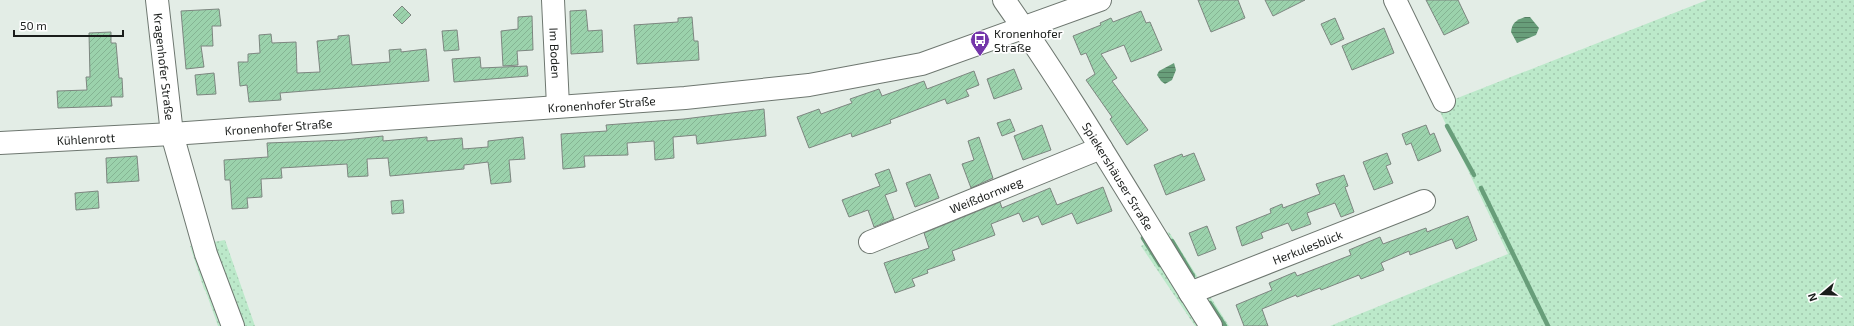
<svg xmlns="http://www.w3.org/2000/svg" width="1854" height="326" viewBox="0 0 1854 326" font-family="'Exo 2',sans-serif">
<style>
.grass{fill:url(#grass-dots)}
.water{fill:url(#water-rules)}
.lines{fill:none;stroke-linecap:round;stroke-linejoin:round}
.stream{stroke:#689e7a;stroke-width:4.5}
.building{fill:url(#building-hatch);stroke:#7d8680}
.minor-casing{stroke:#6e7770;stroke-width:24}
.minor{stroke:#fff;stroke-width:22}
.labels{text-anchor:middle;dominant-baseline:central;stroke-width:3.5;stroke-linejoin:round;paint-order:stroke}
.poi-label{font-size:12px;fill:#1a1d1b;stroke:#fff;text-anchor:start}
.street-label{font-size:12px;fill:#1a1d1b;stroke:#fff}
</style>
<defs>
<pattern id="grass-dots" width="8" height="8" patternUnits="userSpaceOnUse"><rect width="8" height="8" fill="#bce9ca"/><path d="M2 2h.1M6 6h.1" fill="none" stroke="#a1c7ad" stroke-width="1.8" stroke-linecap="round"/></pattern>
<pattern id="water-rules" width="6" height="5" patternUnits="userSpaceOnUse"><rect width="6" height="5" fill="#689e7a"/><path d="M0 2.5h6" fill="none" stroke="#558063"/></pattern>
<pattern id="building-hatch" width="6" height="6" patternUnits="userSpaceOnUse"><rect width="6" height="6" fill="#9bd2ac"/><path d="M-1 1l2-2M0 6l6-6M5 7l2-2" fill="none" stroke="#85b493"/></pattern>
</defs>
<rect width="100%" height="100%" fill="#e3ede6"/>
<g class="grass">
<polygon points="1707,0 1854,0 1854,326 1330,326 1508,254 1440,112 1455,99"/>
<polygon points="1169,232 1229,326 1195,326 1141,246"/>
<polygon points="225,240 255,326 218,326 206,292 204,289 190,246"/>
</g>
<g class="water">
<path d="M1525,17H1530L1539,28L1536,35L1517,43L1511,32C1512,23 1516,20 1525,17Z"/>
<polygon points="1174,63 1176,70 1172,80 1165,84 1161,81 1157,75 1159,71"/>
</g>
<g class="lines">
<g class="stream">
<polyline points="1447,126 1474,175"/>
<polyline points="1481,188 1548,326"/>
<polyline points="1143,238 1160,265"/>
<polyline points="1172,241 1193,276"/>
<polyline points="1210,303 1225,326"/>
</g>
</g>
<g class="building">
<polygon points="1198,0 1238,0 1245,18 1211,32"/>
<polygon points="1265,0 1305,0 1273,16"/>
<polygon points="1426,0 1458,0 1469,23 1444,35"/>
<polygon points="402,6 411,15 402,24 393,15"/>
<polygon points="219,9 221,26 212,26 213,46 201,46 204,67 186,69 181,11"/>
<polygon points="586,10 588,31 602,30 603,52 571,54 570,11"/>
<polygon points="1141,11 1146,23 1150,22 1162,50 1131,62 1124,45 1101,54 1117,78 1112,81 1148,130 1127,145 1110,119 1112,117 1086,80 1095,74 1086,53 1081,55 1073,36 1101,25 1100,23 1111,18 1113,22"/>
<polygon points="532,16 533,50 517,51 518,65 503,66 501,31 518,29 518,17"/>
<polygon points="692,17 694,41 698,41 699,60 637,64 634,25 678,22 678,18"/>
<polygon points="1335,18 1344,39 1331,45 1321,24"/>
<polygon points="1384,28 1394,53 1352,70 1342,46"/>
<polygon points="457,30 459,50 444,51 442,31"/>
<polygon points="111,32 111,43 116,43 119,78 122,78 123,97 111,97 112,106 58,108 57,91 87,90 86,77 90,77 89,33"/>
<polygon points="271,34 272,43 296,42 297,73 320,72 317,41 338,39 338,36 349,35 352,65 390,62 389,50 401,49 401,52 426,49 429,81 280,93 281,100 249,102 247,85 240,86 238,62 248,62 248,54 260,53 259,35"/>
<polygon points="480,57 481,68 527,66 528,76 454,82 452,59"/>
<polygon points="1014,69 1022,89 994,99 987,79"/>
<polygon points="974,71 979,85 966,90 969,96 947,104 945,99 890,120 891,123 852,137 851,133 809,148 797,117 819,109 821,114 852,103 850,99 879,89 882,96 924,81 927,89"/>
<polygon points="214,73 216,94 197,95 195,75"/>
<polygon points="764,109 766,136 697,144 696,135 673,137 674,158 655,160 654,141 627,143 628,155 584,156 585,167 563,169 561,134 607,131 606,125 684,119"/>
<polygon points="1010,119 1015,131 1002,136 997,123"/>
<polygon points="1042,125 1051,150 1023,160 1014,136"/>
<polygon points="1426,125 1430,135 1434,133 1441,151 1418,161 1411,143 1406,145 1402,134"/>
<polygon points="383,136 383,141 427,137 427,141 462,138 463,149 488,147 488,141 523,137 525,159 509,160 511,182 491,184 488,162 464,165 464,169 390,176 388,158 367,159 368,176 348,177 347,164 281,168 282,178 261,179 262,197 247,198 248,208 232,209 230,180 225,180 224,160 268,157 267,143 345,140"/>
<polygon points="979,137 993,178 971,188 962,164 974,160 968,141"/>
<polygon points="1194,153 1205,180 1166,195 1154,165 1182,154 1183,157"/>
<polygon points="1387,153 1391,164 1386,166 1393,183 1374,190 1363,162"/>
<polygon points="137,156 139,181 107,183 106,158"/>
<polygon points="889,169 897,191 885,195 894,219 874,227 868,210 849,217 842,200 880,186 875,174"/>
<polygon points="930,174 939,198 915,207 906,183"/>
<polygon points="1344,175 1348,186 1345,187 1354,212 1341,217 1335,203 1307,213 1311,224 1292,231 1288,223 1261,233 1263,238 1242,246 1236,227 1271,213 1270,209 1282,204 1283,208 1320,194 1316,184"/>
<polygon points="1103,187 1112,211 1077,224 1072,213 1042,225 1038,216 1023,222 1019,213 991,224 995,235 952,251 955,260 927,270 928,273 912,279 915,286 895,293 884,263 929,248 924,233 1000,202 1002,208 1050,188 1057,205"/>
<polygon points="98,191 99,208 76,210 75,193"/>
<polygon points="403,200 404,213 392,214 391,201"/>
<polygon points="1468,216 1477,240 1456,249 1452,239 1410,255 1409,251 1381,263 1384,270 1361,279 1359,275 1321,290 1320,288 1297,297 1296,295 1262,309 1268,326 1244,326 1236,305 1272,290 1269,283 1295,272 1297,276 1351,255 1349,250 1380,237 1383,244 1426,228 1427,232"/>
<polygon points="1207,226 1216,249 1198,256 1189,233"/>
</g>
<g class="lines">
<defs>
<g id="minor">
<path id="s1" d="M157,0L172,134L206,254L233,326"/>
<path id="s2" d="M553,0L558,106"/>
<path id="s3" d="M1004,0C1078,105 1142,217 1211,326"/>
<polyline points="1395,0 1444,101"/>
<path id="s4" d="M0,143L172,134L685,98L809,85L922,64L1100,0"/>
<path id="s5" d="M870,242L1101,148"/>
<path id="s6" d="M1190,293L1424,201"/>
</g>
</defs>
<use href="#minor" class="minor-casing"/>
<use href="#minor" class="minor"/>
</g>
<defs>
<symbol id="bus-pin" viewBox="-11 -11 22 30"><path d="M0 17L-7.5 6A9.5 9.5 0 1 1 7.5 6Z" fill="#7335aa" stroke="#fff"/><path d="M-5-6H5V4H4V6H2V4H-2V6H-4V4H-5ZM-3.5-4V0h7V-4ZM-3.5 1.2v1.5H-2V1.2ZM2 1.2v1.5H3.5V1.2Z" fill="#fff"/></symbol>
</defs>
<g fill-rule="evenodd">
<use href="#bus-pin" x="969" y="29" width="22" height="30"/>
</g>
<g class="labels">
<g class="poi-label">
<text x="994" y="33">Kronenhofer<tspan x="994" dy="14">Straße</tspan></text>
</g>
<g class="street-label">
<text stroke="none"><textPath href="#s2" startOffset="53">Im Boden</textPath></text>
<text stroke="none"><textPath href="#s1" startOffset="67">Kragenhofer Straße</textPath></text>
<text stroke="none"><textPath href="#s4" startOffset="603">Kronenhofer Straße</textPath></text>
<text stroke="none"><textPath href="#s4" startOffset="279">Kronenhofer Straße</textPath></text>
<text stroke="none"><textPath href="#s4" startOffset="86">Kühlenrott</textPath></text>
<text stroke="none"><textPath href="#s3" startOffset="210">Spiekershäuser Straße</textPath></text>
<text stroke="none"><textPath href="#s5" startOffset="125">Weißdornweg</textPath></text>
<text stroke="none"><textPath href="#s6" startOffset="126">Herkulesblick</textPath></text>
</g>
</g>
<g transform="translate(1822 294) rotate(251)" stroke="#ffffff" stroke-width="3" paint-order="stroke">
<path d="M0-3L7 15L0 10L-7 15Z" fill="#1a1d1b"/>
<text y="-6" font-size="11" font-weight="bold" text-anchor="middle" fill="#1a1d1b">N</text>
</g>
<path d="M14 30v6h109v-6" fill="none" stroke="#1a1d1b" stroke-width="2"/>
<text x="20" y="30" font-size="12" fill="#1a1d1b" stroke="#ffffff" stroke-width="3" paint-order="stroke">50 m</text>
</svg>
